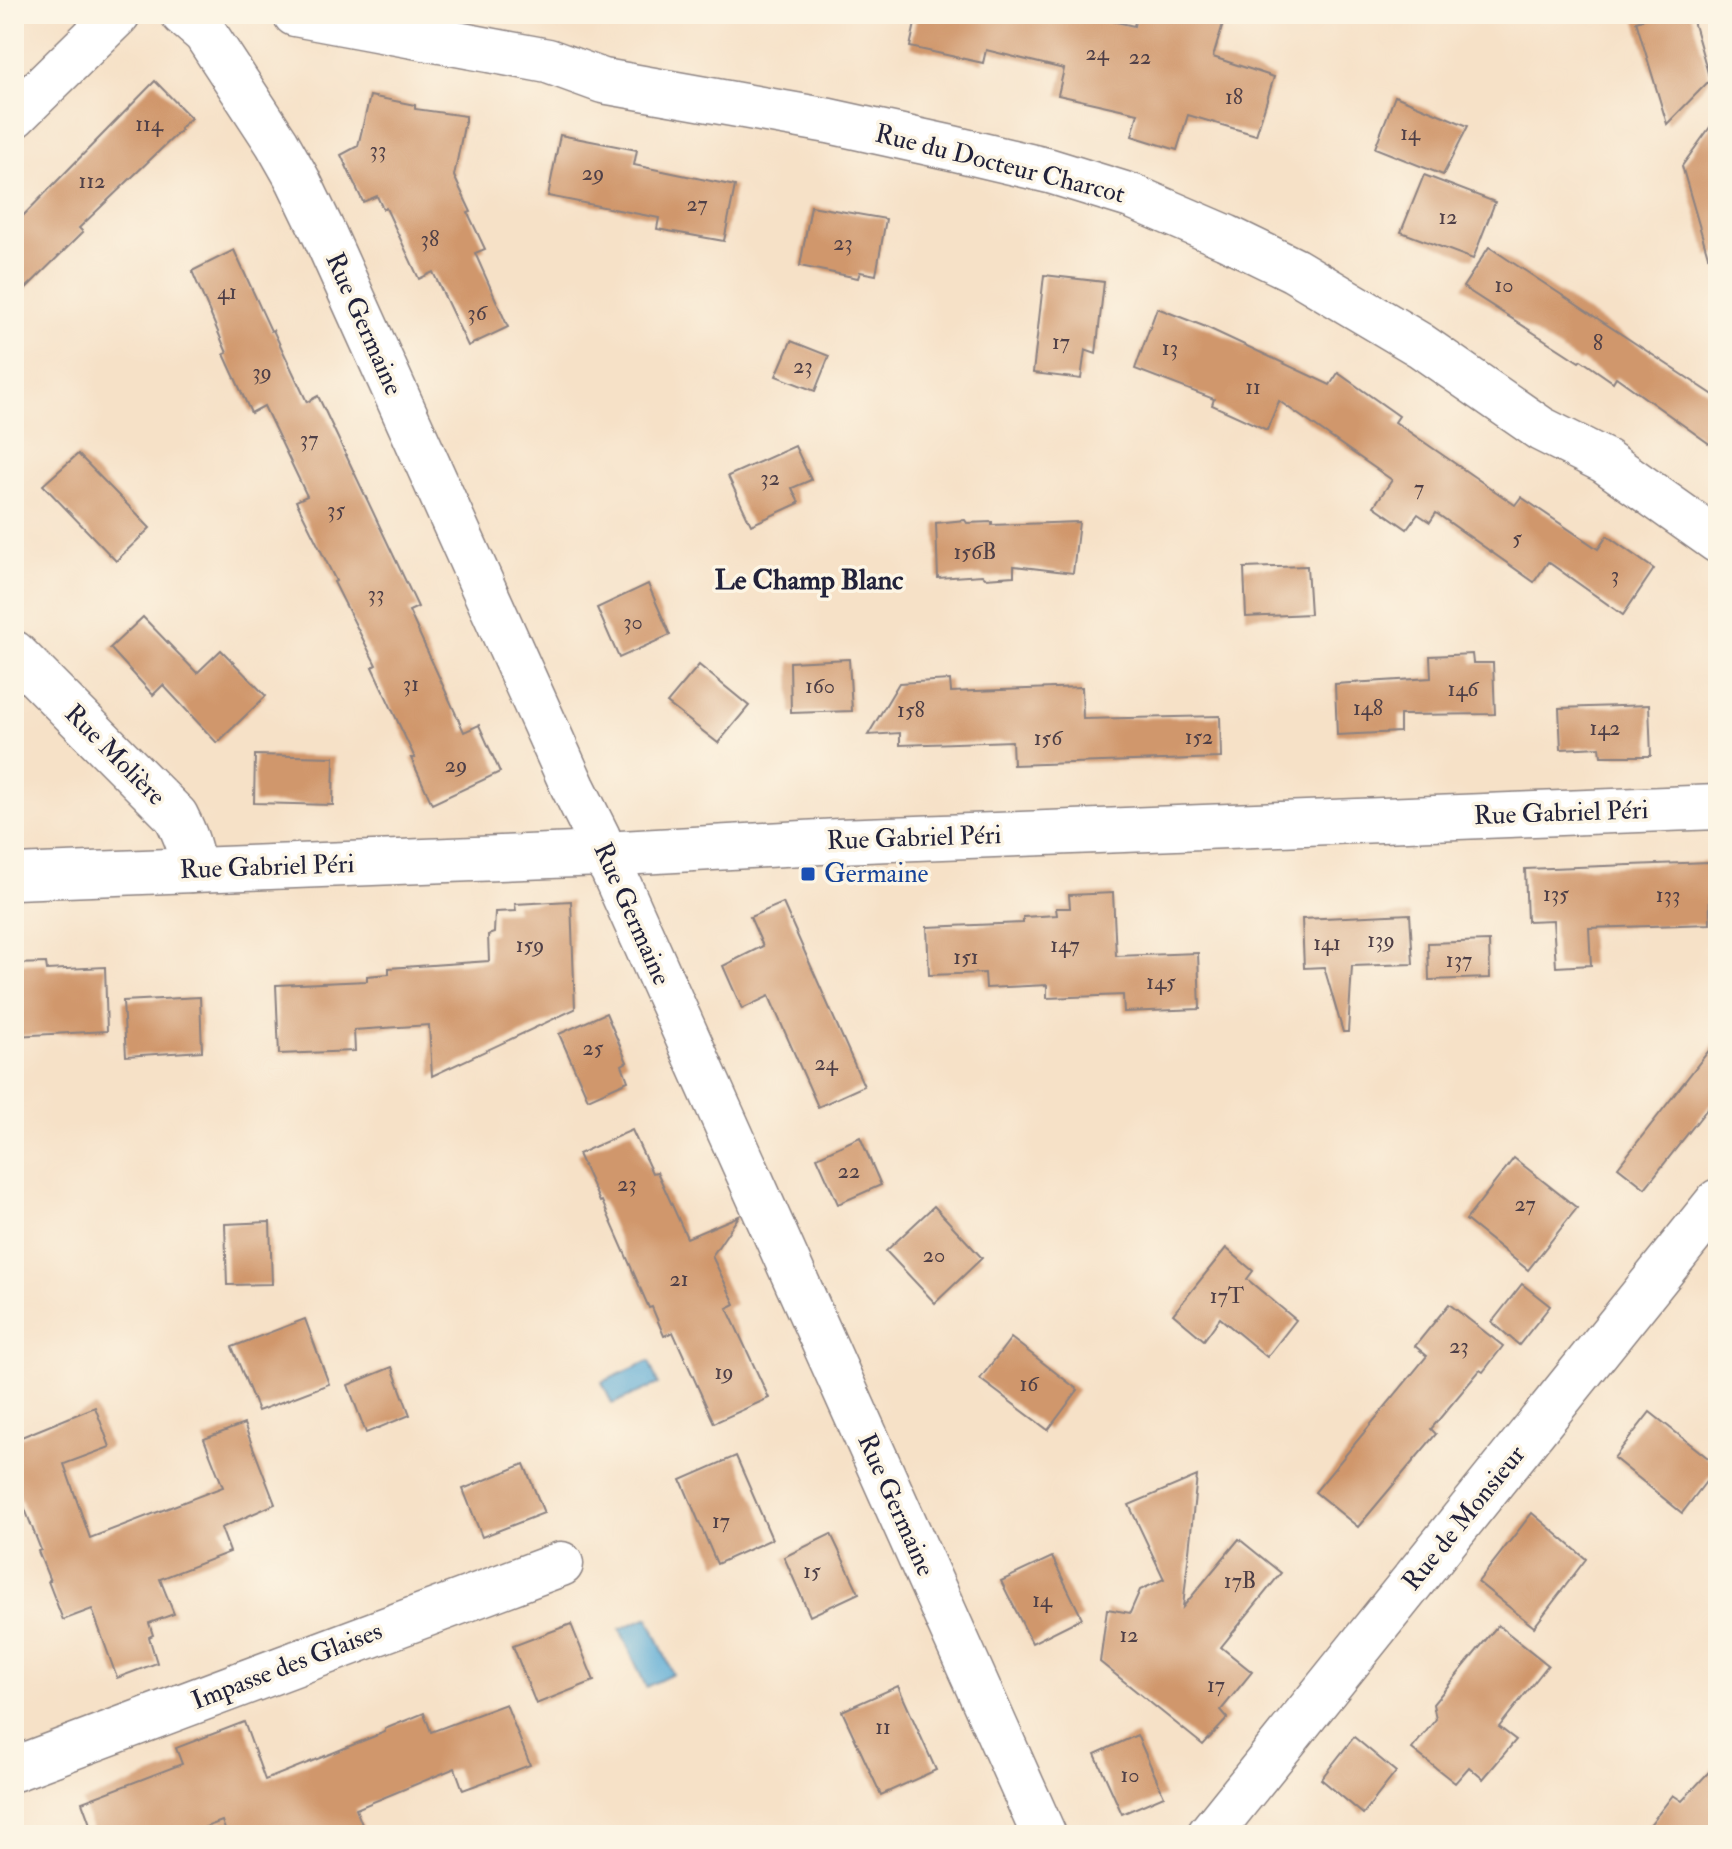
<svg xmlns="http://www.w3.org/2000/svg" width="1732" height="1849" viewBox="0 0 1732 1849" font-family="'IM FELL Double Pica',serif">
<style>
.water{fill:#5babd5;stroke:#3e6688;stroke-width:2}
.building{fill:#d0976c}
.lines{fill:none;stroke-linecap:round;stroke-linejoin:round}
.minor-casing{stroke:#8c8281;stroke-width:47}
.tertiary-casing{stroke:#8c8281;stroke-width:47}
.minor{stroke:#fff;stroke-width:44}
.tertiary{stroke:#fff;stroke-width:44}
.transit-dot{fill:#1a4fb4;stroke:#fcf5e5;stroke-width:3}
.labels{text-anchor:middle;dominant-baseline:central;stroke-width:7;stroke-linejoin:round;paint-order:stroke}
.number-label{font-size:22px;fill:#4e3f47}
.street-label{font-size:26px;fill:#22223b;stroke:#fcf5e5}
.transit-label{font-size:26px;fill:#164399;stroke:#fcf5e5;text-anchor:start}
.neighbourhood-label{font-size:28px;font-weight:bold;fill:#22223b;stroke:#fcf5e5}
</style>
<rect width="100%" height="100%" fill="#fcf5e5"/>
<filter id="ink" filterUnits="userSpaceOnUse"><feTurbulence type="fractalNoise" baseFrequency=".0125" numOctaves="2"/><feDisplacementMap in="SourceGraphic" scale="16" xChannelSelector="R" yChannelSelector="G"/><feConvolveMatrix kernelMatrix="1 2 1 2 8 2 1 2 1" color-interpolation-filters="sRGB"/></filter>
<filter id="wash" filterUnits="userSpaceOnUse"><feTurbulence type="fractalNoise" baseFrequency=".006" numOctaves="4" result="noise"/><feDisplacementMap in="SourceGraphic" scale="32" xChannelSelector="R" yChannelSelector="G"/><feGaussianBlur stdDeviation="1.8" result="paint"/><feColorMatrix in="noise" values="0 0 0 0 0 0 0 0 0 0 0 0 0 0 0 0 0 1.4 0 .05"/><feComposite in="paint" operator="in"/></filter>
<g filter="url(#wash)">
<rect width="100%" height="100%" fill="#f6e1c7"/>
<g class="water">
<polygon points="649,1361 658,1384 612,1404 602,1382"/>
<polygon points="648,1617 673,1674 646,1687 620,1629"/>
</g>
<g id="blocks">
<g class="building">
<polygon points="917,14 1082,14 1134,26 1137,14 1226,14 1213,57 1274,77 1256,135 1188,115 1177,150 1132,136 1138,113 1058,95 1064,69 986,50 983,63 910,47"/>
<polygon points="1659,14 1691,14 1710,80 1667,124 1636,21"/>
<polygon points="155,81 191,118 180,128 181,130 79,228 83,232 14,300 14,225"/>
<polygon points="370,96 415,105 415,109 466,116 454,176 471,212 468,213 485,249 475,253 508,327 468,346 433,272 419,279 386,208 383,209 377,196 363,202 341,155 358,146"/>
<polygon points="1395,96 1468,126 1443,175 1375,148"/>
<polygon points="1718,116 1718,254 1708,256 1682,166"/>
<polygon points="560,135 637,150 634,165 735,186 724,241 657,229 659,218 548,196"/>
<polygon points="1424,175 1495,202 1473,259 1401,232"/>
<polygon points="811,206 886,219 876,275 860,272 858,278 800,266"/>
<polygon points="1489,247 1718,398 1718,450 1616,377 1613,382 1581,360 1579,362 1463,287"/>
<polygon points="234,250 271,331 273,330 307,402 318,396 353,470 418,607 409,611 464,732 479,725 500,772 432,804 411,758 415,758 372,667 376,665 334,582 336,581 296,501 307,496 264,406 251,413 224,354 227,353 192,271"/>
<polygon points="1044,275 1104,282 1096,354 1085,350 1081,379 1033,373"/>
<polygon points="1157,308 1206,327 1330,385 1338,373 1399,416 1395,422 1515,505 1521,497 1598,549 1607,536 1654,569 1623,615 1548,562 1534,582 1436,513 1430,522 1418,514 1407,529 1374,506 1392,480 1279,401 1267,430 1212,405 1214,399 1135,369"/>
<polygon points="791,341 829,356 815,391 776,376"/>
<polygon points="795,446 811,480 792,488 799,503 751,525 728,476"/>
<polygon points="78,454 150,528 116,561 43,485"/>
<polygon points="965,520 967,523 992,522 992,525 1079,522 1073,573 1014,566 1014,576 985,578 982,575 938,578 936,523"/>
<polygon points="1307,566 1310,614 1246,617 1244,568"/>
<polygon points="648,584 670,635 619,658 597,608"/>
<polygon points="143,617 197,673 221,650 266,696 217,743 163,685 153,695 110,648"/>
<polygon points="1472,654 1473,663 1493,663 1495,714 1400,715 1400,732 1337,735 1335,684 1431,678 1430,656"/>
<polygon points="849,659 852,711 791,713 790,662"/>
<polygon points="699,665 749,706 718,743 667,703"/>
<polygon points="950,680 951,692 1082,687 1083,719 1220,716 1221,758 1013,765 1012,741 900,745 900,733 868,735 899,683"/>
<polygon points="1649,705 1651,756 1601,756 1600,747 1561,749 1559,708"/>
<polygon points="255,755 334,757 333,805 254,803"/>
<polygon points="1709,862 1710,924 1589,928 1591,965 1556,967 1553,920 1527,921 1525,869"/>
<polygon points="1113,893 1116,956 1198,953 1200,1009 1124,1012 1123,995 1047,998 1047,985 986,988 985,973 929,975 927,927 1023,923 1023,917 1057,915 1056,908 1070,908 1069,895"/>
<polygon points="571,901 575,1009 432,1076 429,1025 354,1030 355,1051 279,1054 276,985 367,981 367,976 389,974 389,968 489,961 488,935 494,933 495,912 516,911 515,904"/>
<polygon points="783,903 864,1086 818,1107 769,996 742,1009 723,966 763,946 750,917"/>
<polygon points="1410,914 1413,964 1352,966 1348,1032 1343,1032 1324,967 1304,968 1302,919"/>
<polygon points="1489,941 1490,978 1429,980 1428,943"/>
<polygon points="46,963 47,970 105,967 107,1031 14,1036 14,964"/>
<polygon points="200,997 202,1051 126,1056 123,1001"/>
<polygon points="606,1013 627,1062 622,1065 628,1081 588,1099 559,1034"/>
<polygon points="1718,1039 1718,1095 1645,1188 1618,1167"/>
<polygon points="632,1130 652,1173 657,1172 687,1238 739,1216 712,1256 735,1304 727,1308 769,1398 714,1423 673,1332 664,1336 652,1307 649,1308 602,1201 600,1202 578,1154"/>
<polygon points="860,1137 881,1185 838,1204 817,1157"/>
<polygon points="1514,1158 1577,1208 1528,1270 1466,1220"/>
<polygon points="934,1206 982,1258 935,1303 886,1251"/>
<polygon points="270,1222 272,1284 227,1285 225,1224"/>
<polygon points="1226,1248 1253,1271 1247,1279 1296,1320 1267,1357 1220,1318 1204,1340 1173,1314"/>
<polygon points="1522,1284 1550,1306 1519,1345 1492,1322"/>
<polygon points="1449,1304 1503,1346 1483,1372 1480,1370 1431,1429 1436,1434 1358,1527 1315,1492 1427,1356 1415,1346"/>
<polygon points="305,1319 329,1384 258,1411 232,1347"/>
<polygon points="1011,1338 1078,1390 1048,1430 980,1379"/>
<polygon points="392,1367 410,1415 366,1433 348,1385"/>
<polygon points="95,1407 110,1447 64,1464 90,1538 223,1487 204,1439 244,1424 275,1504 221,1528 230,1552 160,1579 174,1614 149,1623 153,1635 149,1637 157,1663 117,1678 92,1609 63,1620 48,1581 50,1581 38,1551 41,1550 14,1481 14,1440"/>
<polygon points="1650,1412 1718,1466 1682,1513 1614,1458"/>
<polygon points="736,1456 772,1539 717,1564 681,1480"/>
<polygon points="524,1464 544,1513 482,1537 463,1489"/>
<polygon points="1197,1476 1183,1607 1239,1539 1281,1573 1221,1647 1252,1672 1221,1710 1228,1718 1203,1745 1100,1662 1107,1609 1130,1613 1140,1590 1164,1579 1129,1505"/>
<polygon points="1532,1513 1586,1559 1534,1627 1478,1582"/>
<polygon points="831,1534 859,1593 810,1616 784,1557"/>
<polygon points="1052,1557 1082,1618 1032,1643 1001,1581"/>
<polygon points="571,1624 594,1681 536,1704 513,1646"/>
<polygon points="1498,1625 1548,1665 1499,1727 1516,1740 1483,1779 1469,1767 1455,1783 1412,1749 1436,1719 1433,1704"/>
<polygon points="898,1686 936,1770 881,1795 842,1711"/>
<polygon points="506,1704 530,1765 463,1790 455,1768 356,1809 366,1835 227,1835 222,1821 184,1835 94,1835 82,1802 182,1764 176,1748 244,1722 265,1780 385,1732 385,1729 424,1713 431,1732"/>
<polygon points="1137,1735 1164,1796 1122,1814 1095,1754"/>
<polygon points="1354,1737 1396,1772 1363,1814 1321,1779"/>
<polygon points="1718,1762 1718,1835 1642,1835 1673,1795 1682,1801"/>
</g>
</g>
</g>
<g filter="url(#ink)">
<use href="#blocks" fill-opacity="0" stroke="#8c8281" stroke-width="2"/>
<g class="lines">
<defs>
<g id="minor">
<polyline points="183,14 205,33 277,143 298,180 325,236 573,787 598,837 602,854 612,869 1044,1835"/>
<path d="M14,653L176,816C185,834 192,850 192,870"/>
<polyline points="14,1769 561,1564"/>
<polyline points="1209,1835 1718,1201"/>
</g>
<g id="tertiary">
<polyline points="295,14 548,61 603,81 829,121 952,148 1050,171 1131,196 1226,237 1294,270 1420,345 1541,429 1605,461 1718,541"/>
<polyline points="14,116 118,14"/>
<polyline points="14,877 602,854 839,841 1718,807"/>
</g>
</defs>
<use href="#minor" class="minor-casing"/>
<use href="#tertiary" class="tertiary-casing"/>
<use href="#minor" class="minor"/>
<use href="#tertiary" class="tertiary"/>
</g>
</g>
<rect class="transit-dot" x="800" y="866" width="16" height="16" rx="4"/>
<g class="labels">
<g class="number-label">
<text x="1097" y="53">24</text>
<text x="1140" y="57">22</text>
<text x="1234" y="97">18</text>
<text x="149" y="124">114</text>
<text x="1410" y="133">14</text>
<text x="378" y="150">33</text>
<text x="593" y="173">29</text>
<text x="92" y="181">112</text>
<text x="697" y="204">27</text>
<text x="1448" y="217">12</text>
<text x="430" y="239">38</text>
<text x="843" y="243">23</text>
<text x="1504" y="285">10</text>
<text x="227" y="292">41</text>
<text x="477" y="313">36</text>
<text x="1061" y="342">17</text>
<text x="1598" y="343">8</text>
<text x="1170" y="348">13</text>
<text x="803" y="366">23</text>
<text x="262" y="372">39</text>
<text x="1253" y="387">11</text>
<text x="309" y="439">37</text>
<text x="770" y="478">32</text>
<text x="1419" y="488">7</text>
<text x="336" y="510">35</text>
<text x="1517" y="538">5</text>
<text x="975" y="552">156B</text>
<text x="1615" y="575">3</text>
<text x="376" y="594">33</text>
<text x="633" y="622">30</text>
<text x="411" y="684">31</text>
<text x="820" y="686">160</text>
<text x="1463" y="689">146</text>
<text x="1368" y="708">148</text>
<text x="911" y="710">158</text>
<text x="1605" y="728">142</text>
<text x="1199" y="737">152</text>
<text x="1048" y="738">156</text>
<text x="456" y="765">29</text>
<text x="1556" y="894">135</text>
<text x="1668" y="895">133</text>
<text x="1381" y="940">139</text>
<text x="1327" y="943">141</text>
<text x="530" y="945">159</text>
<text x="1065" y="945">147</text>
<text x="966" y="957">151</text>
<text x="1459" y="960">137</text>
<text x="1161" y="982">145</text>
<text x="593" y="1048">25</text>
<text x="826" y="1063">24</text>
<text x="849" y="1171">22</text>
<text x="627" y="1184">23</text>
<text x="1525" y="1204">27</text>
<text x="934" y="1255">20</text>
<text x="679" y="1279">21</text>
<text x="1227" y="1296">17T</text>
<text x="1459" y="1346">23</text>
<text x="724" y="1372">19</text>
<text x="1029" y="1384">16</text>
<text x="721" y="1521">17</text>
<text x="812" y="1571">15</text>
<text x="1240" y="1581">17B</text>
<text x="1042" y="1600">14</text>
<text x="1129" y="1635">12</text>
<text x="1216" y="1685">17</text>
<text x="883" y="1727">11</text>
<text x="1130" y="1775">10</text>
</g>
<g class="street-label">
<text transform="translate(1000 164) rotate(14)">Rue du Docteur Charcot</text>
<text transform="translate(364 324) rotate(66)">Rue Germaine</text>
<text transform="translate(115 755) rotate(45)">Rue Molière</text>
<text transform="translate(1561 813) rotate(-2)">Rue Gabriel Péri</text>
<text transform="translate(914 838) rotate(-2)">Rue Gabriel Péri</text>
<text transform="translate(267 867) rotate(-2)">Rue Gabriel Péri</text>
<text transform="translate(632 914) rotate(66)">Rue Germaine</text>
<text transform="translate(896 1505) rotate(66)">Rue Germaine</text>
<text transform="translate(1464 1518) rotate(-51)">Rue de Monsieur</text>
<text transform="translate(287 1666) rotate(-21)">Impasse des Glaises</text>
</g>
<g class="transit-label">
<text x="824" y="874">Germaine</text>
</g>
<g class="neighbourhood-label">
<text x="809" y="580">Le Champ Blanc</text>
</g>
</g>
<rect width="1732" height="1849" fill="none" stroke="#fcf5e5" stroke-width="48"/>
</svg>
